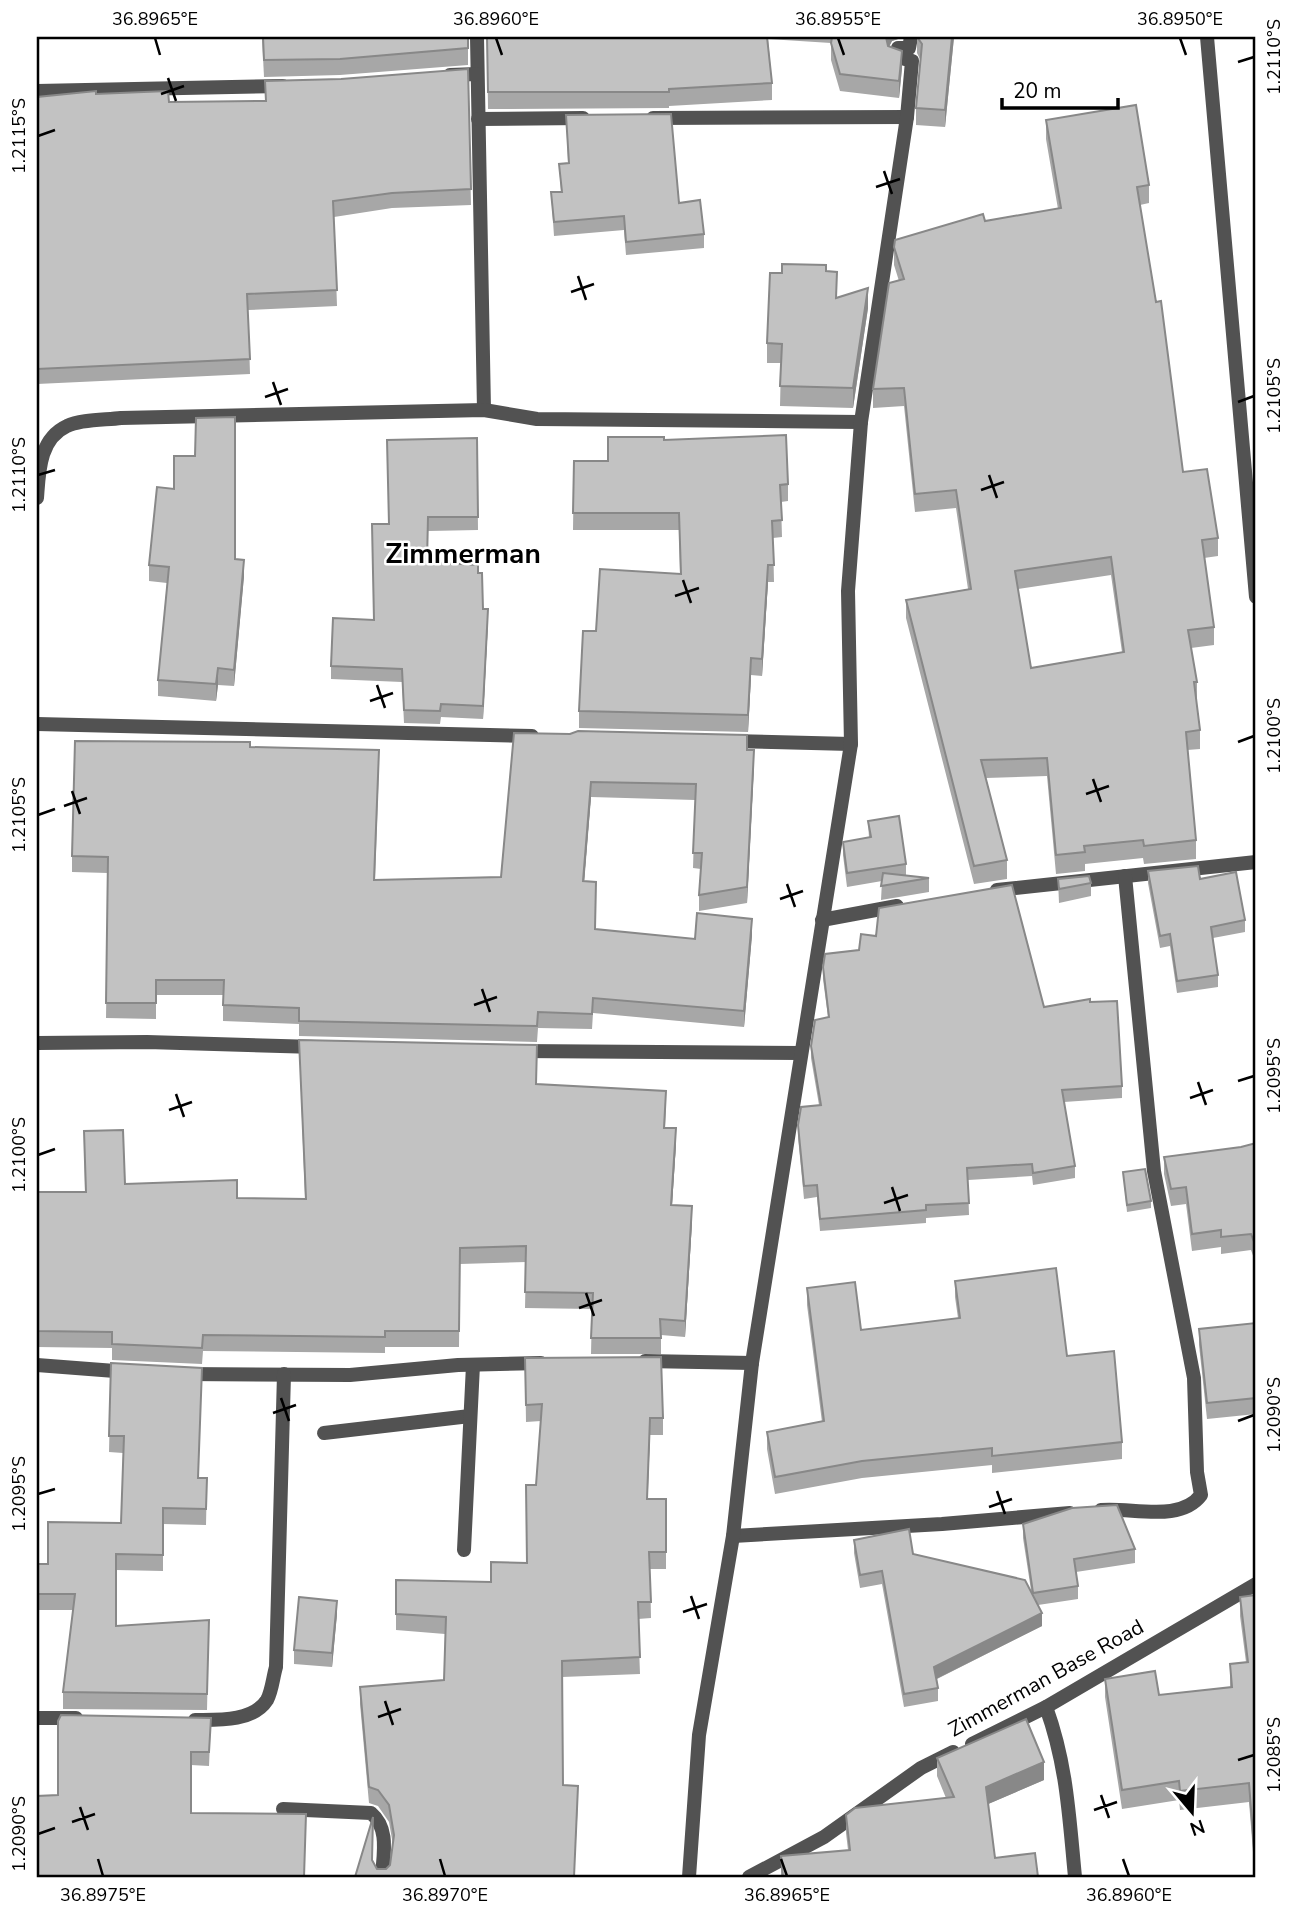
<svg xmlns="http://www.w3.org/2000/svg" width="1293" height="1914" viewBox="0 0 1293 1914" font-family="'Nunito Sans',sans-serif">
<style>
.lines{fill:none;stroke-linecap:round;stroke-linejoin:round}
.service{stroke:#525252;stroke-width:14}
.minor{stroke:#525252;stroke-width:14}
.wall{fill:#a7a7a7;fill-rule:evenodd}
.shaded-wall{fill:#888}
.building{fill:#c2c2c2;stroke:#888;stroke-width:2;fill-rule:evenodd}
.ticks{fill:none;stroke:#000;stroke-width:2.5}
.labels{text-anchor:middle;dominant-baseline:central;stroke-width:5;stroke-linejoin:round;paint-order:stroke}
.street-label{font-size:21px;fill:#000;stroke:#fff}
.district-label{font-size:28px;font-weight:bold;fill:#000;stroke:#fff}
.neatline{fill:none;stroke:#000;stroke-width:2.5}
.ticks-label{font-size:18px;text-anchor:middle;fill:#000}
</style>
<rect width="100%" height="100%" fill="#fff"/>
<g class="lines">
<g class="service">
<polyline points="324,1433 470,1416"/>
<polyline points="464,1550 473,1365"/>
<path d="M283,1809L371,1813C390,1829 383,1855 382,1877"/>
</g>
<g class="minor">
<polyline points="477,37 484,410"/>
<polyline points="1207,37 1256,597"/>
<polyline points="450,75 477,74"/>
<polyline points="37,91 283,86"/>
<polyline points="653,118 907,117"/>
<polyline points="478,119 583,118"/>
<path d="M37,498C39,472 39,439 67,426C81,419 106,420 121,418L484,410L537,419L861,422"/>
<polyline points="37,724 532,736"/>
<polyline points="730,741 851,744"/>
<polyline points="997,890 1256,862"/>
<polyline points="822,920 897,906"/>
<polyline points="37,1043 147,1042 316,1047"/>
<polyline points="519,1051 801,1053"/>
<polyline points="645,1361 752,1363"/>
<polyline points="37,1365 128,1372"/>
<polyline points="183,1374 350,1375 458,1365 541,1363"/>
<path d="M1101,1510C1132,1507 1180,1523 1201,1495L1197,1472L1194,1378L1154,1171L1125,876"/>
<polyline points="733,1536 942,1524 1070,1513"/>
<path d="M1046,1707C1067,1765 1069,1816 1075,1877"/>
<polyline points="37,1718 76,1718"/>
<path d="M195,1720C217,1720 253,1722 267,1700C272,1691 273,1677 276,1667L284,1374"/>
<polyline points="972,1744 1046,1707 1256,1584"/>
<polyline points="689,1877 699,1735 733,1536 752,1363 851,744 848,591 861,422 907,117 912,61 895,56 898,48 909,48 911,37"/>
<polyline points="749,1877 824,1837 921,1768 953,1752"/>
</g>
</g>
<g class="wall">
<polygon points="262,37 468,37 468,65 340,75 264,77"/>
<polygon points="487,37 902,37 901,38 892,41 889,46 902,68 899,98 840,91 831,60 831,43 768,39 772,83 772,100 669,106 669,108 488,109"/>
<polygon points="917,37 954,37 945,127 916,125 916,108 920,59 917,53"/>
<polygon points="468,69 471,205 392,208 334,217 337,306 248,310 250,374 37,384 37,97 96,94 169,102 265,101 265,81 341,79"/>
<polygon points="566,115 679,203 704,234 704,248 626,255 624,230 554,236 551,192 561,192 559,164 568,163"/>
<path d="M1046,120L1149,185V203L1140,205L1183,472L1218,538V556L1204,558L1214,627V645L1191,648L1197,682V700H1196L1200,730V749L1187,750L1196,840V859L1144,864L1143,858L1085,864V871L1056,874L1047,776L986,778L1007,860V879L974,884L906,618V600L968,589L956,508L915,512L904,406L873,408V389L899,281L894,265V247L985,221L1058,209L1046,139ZM1111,575L1122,652L1031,668L1018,589Z"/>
<polygon points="826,271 837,298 868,308 853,408 780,406 781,363 767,363 767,343"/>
<polygon points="477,438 478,530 428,531 427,562 478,573 483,609 488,622 483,719 441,717 440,724 404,723 402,682 331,679 331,666 374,620 388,524"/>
<polygon points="664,440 788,484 788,501 781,502 782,537 773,538 774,582 768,582 762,676 751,675 748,732 579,728 579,711 596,631 680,574 679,530 573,530 574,461 608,461"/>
<polygon points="235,559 244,576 234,686 218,685 216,701 158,696 158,680 167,583 149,581 149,565"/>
<polygon points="514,733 747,750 754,765 747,903 699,911 699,895 701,869 693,868 695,800 591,797 584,881 595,929 695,939 752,935 744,1027 593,1013 592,1029 538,1028 537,1042 299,1036 299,1024 223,1021 223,995 156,995 156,1019 106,1018 108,873 72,872 72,856 250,747 379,766 375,880 501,877"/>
<polygon points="868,821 906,864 906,876 929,878 929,892 881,900 882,881 847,887 843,855 843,842 869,838"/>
<polygon points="1148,871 1200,879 1245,920 1245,932 1213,938 1218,975 1218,987 1177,993 1170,946 1160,948 1148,883"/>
<polygon points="1058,879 1091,883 1091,896 1059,903"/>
<polygon points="823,967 1044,1007 1122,1086 1122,1098 1064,1102 1075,1166 1075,1178 1033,1185 1032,1176 968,1180 969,1215 926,1218 926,1223 820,1231 817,1197 804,1199 798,1137 798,1125 819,1105 811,1058 811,1046 828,1017 823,979"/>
<polygon points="299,1040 666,1107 665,1128 676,1144 672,1205 692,1222 685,1337 661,1335 661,1354 591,1354 592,1309 525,1308 526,1262 460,1264 459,1347 385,1347 385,1353 203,1351 202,1364 112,1360 112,1348 37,1347 37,1192 85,1192 84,1131 125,1184 237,1198 305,1199"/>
<polygon points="1256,1143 1256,1264 1251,1250 1221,1254 1221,1247 1192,1251 1186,1204 1171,1206 1164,1174 1164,1157 1241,1147"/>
<polygon points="1123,1172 1151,1201 1151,1208 1127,1212"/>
<polygon points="955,1281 1067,1356 1122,1442 1122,1459 992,1473 992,1465 862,1478 775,1494 767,1449 767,1432 822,1422 807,1305 807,1288 861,1330 958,1318 955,1297"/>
<polygon points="1256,1323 1256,1414 1207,1419 1199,1345 1199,1329"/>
<polygon points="525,1358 663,1418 663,1435 650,1435 647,1499 666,1499 666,1569 650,1569 651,1618 638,1619 640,1674 562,1677 563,1785 578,1803 574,1877 355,1877 373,1861 377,1869 386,1869 390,1865 393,1845 389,1822 378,1806 369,1803 360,1704 360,1687 444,1680 445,1634 396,1630 396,1580 491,1582 527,1563 536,1485 541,1421 526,1422"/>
<polygon points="111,1363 199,1478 207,1478 206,1525 163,1524 163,1571 116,1570 116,1626 209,1620 207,1710 63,1709 63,1692 73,1610 37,1610 37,1564 48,1564 121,1523 123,1453 109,1452"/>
<polygon points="1023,1524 1135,1549 1135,1563 1076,1572 1078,1586 1078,1599 1038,1605 1042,1626 937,1679 938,1688 938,1701 904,1707 882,1584 860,1588 854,1553 854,1540 913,1554 1031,1590 1023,1538"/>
<polygon points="1256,1595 1256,1877 1255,1877 1249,1802 1180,1810 1179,1800 1122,1809 1105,1697 1105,1679 1159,1695 1230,1687 1230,1664 1246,1662 1240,1616 1240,1597"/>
<polygon points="337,1614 332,1667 294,1664 294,1650"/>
<polygon points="61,1715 211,1718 209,1766 191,1765 191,1813 306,1814 304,1877 37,1877 37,1796 58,1795 58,1721"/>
<polygon points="937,1758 1044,1780 988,1804 995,1858 1038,1877 781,1877 781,1856 848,1850 846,1833 846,1815 946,1798 937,1776"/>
</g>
<g class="shaded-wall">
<polygon points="886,37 902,37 901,38 892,41 886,53"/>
<polygon points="952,37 954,37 945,127 945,110"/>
<polygon points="902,51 902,68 899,98 899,81"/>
<polygon points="868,288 868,308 853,408 853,388"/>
<polygon points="244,560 244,576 234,686 234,670"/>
<polygon points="768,565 768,582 762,676 762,659"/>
<polygon points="488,609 488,622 483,719 483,706"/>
<polygon points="751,658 751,675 748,732 748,715"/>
<polygon points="218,668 218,685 216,701 216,684"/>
<polygon points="754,750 754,765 747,903 747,887"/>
<polygon points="591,782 591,797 583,897 583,881"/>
<polygon points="752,919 752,935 744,1027 744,1011"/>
<polygon points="676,1128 676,1144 671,1221 671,1205"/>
<polygon points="692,1206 692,1222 685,1337 685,1321"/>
<polygon points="650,1418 650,1435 647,1516 647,1499"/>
<polygon points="337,1601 337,1614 332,1667 332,1653"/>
<polygon points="1042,1613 1042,1626 934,1680 934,1667"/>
<polygon points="1044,1762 1044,1780 986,1805 986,1787"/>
</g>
<g class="building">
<polygon points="263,37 468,37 468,48 340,59 264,60"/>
<polygon points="487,37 767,37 772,83 669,89 669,92 488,92"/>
<polygon points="832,37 886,37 888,46 902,51 899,81 840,74 831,43"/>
<polygon points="917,37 952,37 945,110 916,108 922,44"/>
<polygon points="468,69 471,189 392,193 333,201 337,290 247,294 250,359 37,369 37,97 96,91 96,94 168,91 169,102 266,101 265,81 341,79"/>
<path d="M1136,105L1149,185L1137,187L1156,302L1161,301L1183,472L1207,469L1218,538L1202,540L1214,627L1188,630L1197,682H1194L1200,730L1186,732L1196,840L1144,846L1143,840L1084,846L1085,852L1056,855L1047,758L981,760L1007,860L974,866L906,600L971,589L956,490L915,494L904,388L873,389L889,283L904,279L894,247L895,240L983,214L985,221L1061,208L1046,120ZM1111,557L1124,652L1031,668L1015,571Z"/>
<polygon points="671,114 679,203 700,200 704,234 626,242 624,216 554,222 551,192 562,192 559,164 569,163 566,115"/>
<polygon points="782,264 826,265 826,271 837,272 836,298 868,288 853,388 780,386 782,344 767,343 770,273 782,273"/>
<polygon points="235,417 235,559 244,560 234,670 218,668 216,684 158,680 169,567 149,565 157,487 174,489 174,456 195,456 196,418"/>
<polygon points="786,435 788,484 780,485 782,520 772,521 774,565 768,565 762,659 751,658 748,715 579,711 583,631 596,631 600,569 681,574 679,513 573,513 574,461 608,461 608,437 664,437 664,440"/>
<polygon points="477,438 478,517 428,517 427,562 478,565 478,573 482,573 483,609 488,609 483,706 441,704 440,711 404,710 402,669 331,666 333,618 374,620 372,524 389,524 387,440"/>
<polygon points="578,731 747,735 747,750 754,750 747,887 699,895 702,853 693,853 696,784 591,782 583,881 596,882 595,929 695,939 697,913 752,919 744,1011 593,998 592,1014 538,1012 537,1026 299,1021 299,1008 223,1005 224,980 156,980 156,1003 106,1003 108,857 72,856 75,741 250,742 250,747 379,750 374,880 501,877 514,733 570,734"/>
<polygon points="899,816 906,864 847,873 843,842 871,837 868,821"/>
<polygon points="1198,866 1200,879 1236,872 1245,920 1211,927 1218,975 1177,981 1170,934 1160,936 1148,871"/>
<polygon points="883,873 929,878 881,886"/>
<polygon points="1089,876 1091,883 1059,889 1058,879"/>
<polygon points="1012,885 1044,1007 1090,999 1090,1002 1117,1001 1122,1086 1062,1090 1075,1166 1033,1173 1032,1164 967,1168 969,1203 926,1205 926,1210 820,1219 817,1185 804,1186 798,1125 801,1107 821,1105 811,1046 815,1020 829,1017 823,967 825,954 859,950 861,934 876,936 879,908"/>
<polygon points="299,1040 537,1045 536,1084 666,1091 664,1128 676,1128 671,1205 692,1206 685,1321 660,1319 661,1338 591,1338 593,1293 525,1292 526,1246 460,1248 459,1331 385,1331 385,1337 203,1335 202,1348 112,1344 112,1332 37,1331 37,1192 86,1192 84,1131 123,1130 125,1184 237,1180 237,1198 306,1199"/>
<polygon points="1256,1143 1256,1247 1251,1234 1221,1237 1221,1230 1192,1234 1186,1187 1171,1189 1164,1157 1241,1147"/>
<polygon points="1145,1169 1151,1201 1127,1205 1123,1172"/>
<polygon points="1056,1268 1067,1356 1114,1351 1122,1442 992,1456 992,1448 862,1461 775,1477 767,1432 824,1421 807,1288 855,1282 861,1330 960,1318 955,1281"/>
<polygon points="1256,1323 1256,1398 1207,1403 1199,1329"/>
<polygon points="661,1357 663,1418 650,1418 647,1499 666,1499 666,1552 649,1552 651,1602 638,1602 640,1657 562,1661 563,1785 578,1786 574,1877 355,1877 373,1817 372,1860 377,1869 386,1869 390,1865 394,1835 389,1805 378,1790 369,1787 360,1687 444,1680 446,1617 396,1614 396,1580 491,1582 491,1562 527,1563 526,1485 536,1485 542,1404 526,1405 525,1358"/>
<polygon points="111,1363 202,1368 198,1478 207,1478 206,1509 163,1508 163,1555 116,1554 116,1626 209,1620 207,1694 63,1692 75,1594 37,1594 37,1564 48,1564 48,1522 121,1523 124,1436 109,1436"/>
<polygon points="1117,1505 1135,1549 1074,1559 1078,1586 1033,1593 1023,1524 1072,1508"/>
<polygon points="909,1529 913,1554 1025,1580 1042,1613 934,1667 938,1688 904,1694 882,1571 860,1575 854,1540"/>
<polygon points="1256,1595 1256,1874 1249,1783 1180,1791 1179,1781 1122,1790 1105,1679 1155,1671 1159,1695 1232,1687 1230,1664 1248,1662 1240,1597"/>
<polygon points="299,1597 337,1601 332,1653 294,1650"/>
<polygon points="61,1715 211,1718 209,1752 191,1752 191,1813 306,1814 304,1877 37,1877 37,1796 58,1795 58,1721"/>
<polygon points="1026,1719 1044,1762 986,1787 995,1858 1035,1853 1038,1877 783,1877 781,1856 850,1850 846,1815 855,1808 954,1797 937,1758"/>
</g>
<path class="ticks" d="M155,38L160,55M496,38L502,55M838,38L844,55M1180,38L1186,55M1238,62L1254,57M168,78L176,101M161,94L184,86M38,136L55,130M884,171L892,194M876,187L900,179M578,276L586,300M571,292L594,284M273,382L281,405M265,397L288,389M1238,402L1254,396M38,475L55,470M989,475L997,498M981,490L1004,482M683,580L691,603M675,596L699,588M377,685L385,708M370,701L393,693M1238,742L1254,736M1093,779L1101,802M72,791L80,814M1086,794L1109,786M64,806L87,798M38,815L55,809M787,884L795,907M780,899L803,891M482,989L490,1012M474,1005L497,997M1238,1081L1254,1076M1198,1082L1206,1105M176,1094L184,1117M1190,1098L1213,1090M169,1110L192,1102M38,1155L55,1149M892,1187L900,1211M884,1203L908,1195M586,1293L594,1316M579,1308L602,1300M281,1398L289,1421M273,1413L296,1405M1238,1421L1254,1415M997,1491L1005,1514M38,1494L55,1489M989,1507L1012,1499M691,1596L699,1619M683,1612L707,1604M385,1701L393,1725M378,1717L401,1709M1238,1760L1254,1755M1101,1795L1109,1818M80,1807L88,1830M1094,1810L1117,1802M72,1822L95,1814M38,1834L55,1828M98,1859L103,1876M440,1859L445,1876M781,1859L787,1876M1123,1859L1129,1876"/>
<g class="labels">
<g class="street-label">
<text transform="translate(1046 1678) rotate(-29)">Zimmerman Base Road</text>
</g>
<g class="district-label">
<text x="463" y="554">Zimmerman</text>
</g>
</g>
<rect width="1293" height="1914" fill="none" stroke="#ffffff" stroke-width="77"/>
<g transform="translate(1192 1812) rotate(161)" stroke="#ffffff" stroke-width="5" paint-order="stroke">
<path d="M0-5L12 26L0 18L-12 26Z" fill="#000000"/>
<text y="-10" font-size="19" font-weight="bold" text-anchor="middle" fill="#000000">N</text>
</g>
<path d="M1002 98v10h116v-10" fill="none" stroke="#000000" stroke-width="3.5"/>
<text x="1013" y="98" font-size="21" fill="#000000" stroke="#ffffff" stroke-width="5" paint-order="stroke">20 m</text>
<rect x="38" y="38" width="1216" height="1838" class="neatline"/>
<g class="ticks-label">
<text x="155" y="25">36.8965°E</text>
<text x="496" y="25">36.8960°E</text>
<text x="838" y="25">36.8955°E</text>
<text x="1180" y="25">36.8950°E</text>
<text transform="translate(1274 57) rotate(-90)" y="6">1.2110°S</text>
<text transform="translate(19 136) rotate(-90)" y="6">1.2115°S</text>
<text transform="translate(1274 396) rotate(-90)" y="6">1.2105°S</text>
<text transform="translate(19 475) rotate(-90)" y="6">1.2110°S</text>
<text transform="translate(1274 736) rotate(-90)" y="6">1.2100°S</text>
<text transform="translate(19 815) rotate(-90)" y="6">1.2105°S</text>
<text transform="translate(1274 1076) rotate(-90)" y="6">1.2095°S</text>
<text transform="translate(19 1155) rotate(-90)" y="6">1.2100°S</text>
<text transform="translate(1274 1415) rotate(-90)" y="6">1.2090°S</text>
<text transform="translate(19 1494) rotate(-90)" y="6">1.2095°S</text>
<text transform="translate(1274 1755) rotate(-90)" y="6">1.2085°S</text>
<text transform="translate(19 1834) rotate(-90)" y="6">1.2090°S</text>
<text x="103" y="1901">36.8975°E</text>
<text x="445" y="1901">36.8970°E</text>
<text x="787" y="1901">36.8965°E</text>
<text x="1129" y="1901">36.8960°E</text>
</g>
</svg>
